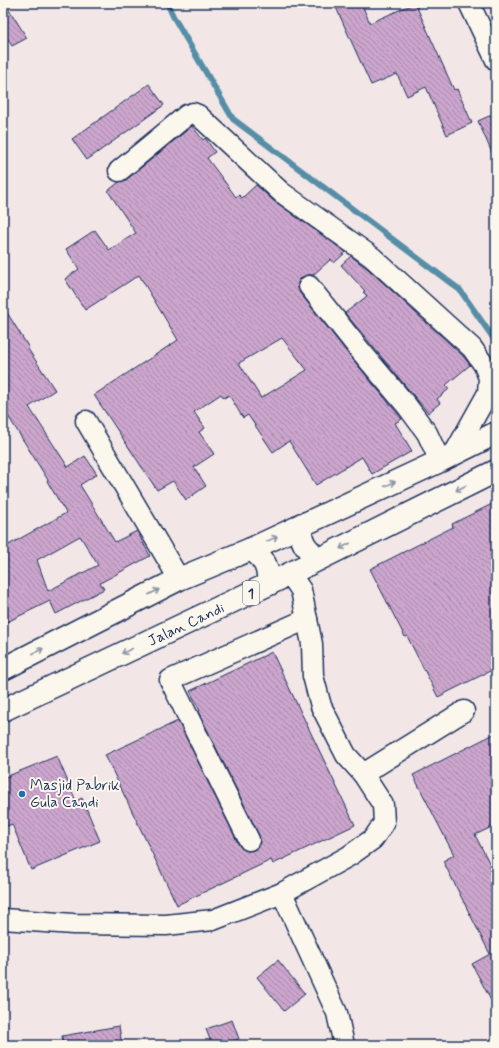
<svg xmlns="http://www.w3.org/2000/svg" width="499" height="1048" font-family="Mynerve,sans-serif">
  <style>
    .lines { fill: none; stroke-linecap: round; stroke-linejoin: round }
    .stream { stroke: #568ea7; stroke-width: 6 }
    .building { fill: url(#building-back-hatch); stroke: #1b2f5e; fill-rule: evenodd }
    .minor-casing { stroke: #1b2f5e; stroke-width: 23 }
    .highway-casing { stroke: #1b2f5e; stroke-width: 25 }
    .minor { stroke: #fbf7ec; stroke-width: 20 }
    .highway { stroke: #fbf7ec; stroke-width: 22 }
    .oneway { stroke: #8b93a5 }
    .poi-dot { fill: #1f6fb2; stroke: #fbf7ec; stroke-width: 1.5 }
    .labels { text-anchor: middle; stroke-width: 4; stroke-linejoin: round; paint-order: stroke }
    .shield { fill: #fbf7ec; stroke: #5e6b89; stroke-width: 1 }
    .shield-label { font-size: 14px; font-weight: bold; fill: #1b2f5e }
    .street-label { font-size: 15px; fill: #1b2f5e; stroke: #fbf7ec }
    .poi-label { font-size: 15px; fill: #1b2f5e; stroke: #fbf7ec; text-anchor: start }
  </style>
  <defs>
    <pattern id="building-back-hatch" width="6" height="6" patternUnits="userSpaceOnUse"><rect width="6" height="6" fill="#cca5cc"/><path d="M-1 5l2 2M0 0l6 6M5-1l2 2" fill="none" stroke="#a587a9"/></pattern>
  </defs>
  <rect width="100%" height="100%" fill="#f2e7e6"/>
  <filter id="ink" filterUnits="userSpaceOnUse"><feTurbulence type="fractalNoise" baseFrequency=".025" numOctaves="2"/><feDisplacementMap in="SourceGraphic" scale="8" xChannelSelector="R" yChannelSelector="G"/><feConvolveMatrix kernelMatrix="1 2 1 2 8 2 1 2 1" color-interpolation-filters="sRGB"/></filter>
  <g filter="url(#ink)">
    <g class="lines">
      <polyline class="stream" points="167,3 173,16 233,119 460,290 496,342"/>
    </g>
    <g class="building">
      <polygon points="3,3 5,3 27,38 12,46 3,32"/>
      <polygon points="334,3 361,3 370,23 415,3 454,90 457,89 472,123 447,135 426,87 407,96 397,74 371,85"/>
      <polygon points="149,84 164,105 87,160 72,139"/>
      <polygon points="496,113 496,162 478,121"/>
      <path d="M 192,126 L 203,140 L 205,138 L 215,152 L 207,158 L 236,197 L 239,195 L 242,198 L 256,185 L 274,201 L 346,252 L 334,263 L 331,259 L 313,275 L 308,275 L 302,277 L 298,282 L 298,288 L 300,293 L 350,356 L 402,419 L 395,423 L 412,451 L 372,474 L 362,457 L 316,485 L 289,441 L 273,452 L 248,415 L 243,418 L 229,395 L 224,398 L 221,394 L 194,412 L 205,428 L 199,432 L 214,454 L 194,467 L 206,486 L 186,500 L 173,481 L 157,490 L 94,395 L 178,340 L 139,275 L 85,310 L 65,279 L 79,269 L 66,249 L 95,230 L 109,250 L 136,233 L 108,191 L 119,182 L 126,180 ZM 282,338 L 307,370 L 261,398 L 239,363 Z"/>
      <polygon points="351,256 368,269 463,356 470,365 446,385 449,389 437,399 440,403 428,413 345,313 367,296 363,292 365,291 341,265"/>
      <path d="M 3,306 L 29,348 L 28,349 L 55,390 L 29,407 L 68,467 L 85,456 L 97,474 L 80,485 L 115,542 L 137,531 L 150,556 L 100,583 L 104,589 L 56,614 L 50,601 L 3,624 L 3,548 L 66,513 L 47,481 L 48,480 L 3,408 ZM 80,536 L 98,565 L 48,591 L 37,560 Z"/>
      <polygon points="496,502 496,668 438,697 407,636 405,637 370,569 453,527 452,524"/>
      <polygon points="272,652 355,825 273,864 271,860 177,905 105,755 178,721 239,845 242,849 248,851 254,850 258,847 260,841 259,835 198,711 200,711 190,691"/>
      <polygon points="496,733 496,825 475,835 496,876 496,1010 472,964 490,954 443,861 454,855 413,775"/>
      <polygon points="57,756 76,801 82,798 100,841 31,870 12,824 3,828 3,778"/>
      <polygon points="278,960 305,994 284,1011 257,977"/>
      <polygon points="232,1020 239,1039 220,1045 212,1045 206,1029"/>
      <polygon points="119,1026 122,1045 63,1045 62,1036"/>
    </g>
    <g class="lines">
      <defs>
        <g id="minor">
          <polyline points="469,3 496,60"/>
          <polyline points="119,171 187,115 193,113 198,115 281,192 372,257 472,348 484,365 489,378 488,393 454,454"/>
          <polyline points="309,286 359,349 407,406 427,433 440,461"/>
          <polyline points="86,421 179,579"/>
          <polyline points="290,574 301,590 312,644 313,676 321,706 346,755 363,774 464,711"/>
          <polyline points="249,840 170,680 307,619"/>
          <polyline points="3,919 73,924 166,925 213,920 282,893"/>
          <polyline points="344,1045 337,1013 282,893 349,856 373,839 384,823 383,805 363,774"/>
        </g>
        <g id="highway">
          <path d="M 302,524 C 298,541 307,549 318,559"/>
          <path d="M 251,549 C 265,559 268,567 269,584"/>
          <polyline points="3,669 179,579 251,549 440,461 496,433"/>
          <polyline points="3,710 269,584 496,471"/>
        </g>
      </defs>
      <use href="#minor" class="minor-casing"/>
      <use href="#highway" class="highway-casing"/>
      <use href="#minor" class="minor"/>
      <use href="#highway" class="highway"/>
    </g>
    <defs><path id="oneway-shaft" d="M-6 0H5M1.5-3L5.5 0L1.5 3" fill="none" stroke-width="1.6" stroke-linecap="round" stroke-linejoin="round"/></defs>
    <g class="oneway">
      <use href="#oneway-shaft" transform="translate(390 484) rotate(-25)"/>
      <use href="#oneway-shaft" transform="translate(461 488) rotate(153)"/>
      <use href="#oneway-shaft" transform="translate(272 539) rotate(-25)"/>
      <use href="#oneway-shaft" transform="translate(345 546) rotate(153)"/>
      <use href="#oneway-shaft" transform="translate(154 592) rotate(-27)"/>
      <use href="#oneway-shaft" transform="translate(38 651) rotate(-27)"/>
      <use href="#oneway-shaft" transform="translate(127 651) rotate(155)"/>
    </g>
  </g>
  <circle class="poi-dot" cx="22" cy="794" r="4"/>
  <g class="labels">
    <rect class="shield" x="243" y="581" width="16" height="24" rx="3"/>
    <g class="shield-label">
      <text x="251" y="598">1</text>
    </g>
    <g class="street-label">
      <text transform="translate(186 624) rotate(-25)" y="5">Jalan Candi</text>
    </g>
    <g class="poi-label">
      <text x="30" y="790">Masjid Pabrik<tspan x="30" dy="17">Gula Candi</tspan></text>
    </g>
  </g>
  <rect width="499" height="1048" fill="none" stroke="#fbf7ec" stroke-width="16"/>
  <rect x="8" y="8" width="483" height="1032" fill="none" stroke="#1b2f5e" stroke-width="1.5" filter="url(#ink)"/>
</svg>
